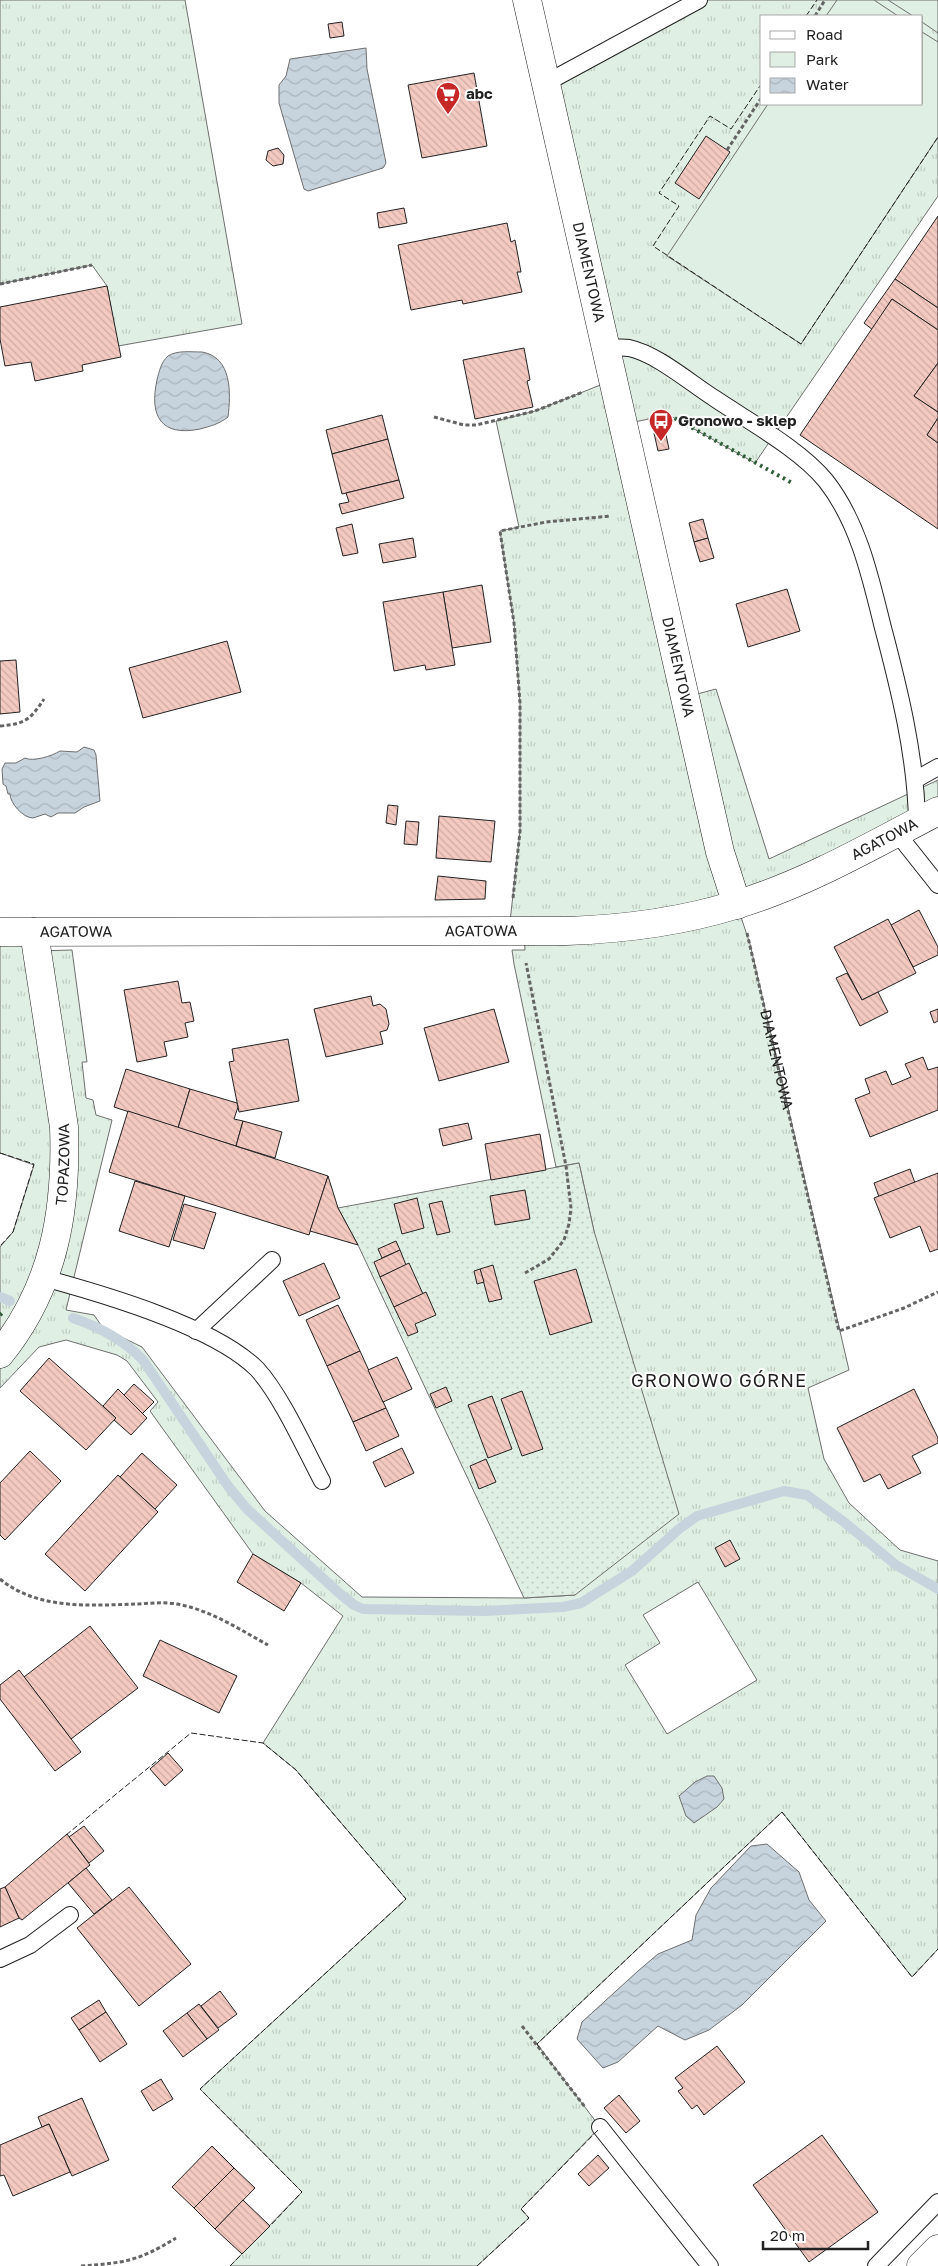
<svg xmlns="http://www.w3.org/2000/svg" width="938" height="2266" font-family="'Golos Text',sans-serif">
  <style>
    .grass { fill: url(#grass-tufts); stroke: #6f6f6f; fill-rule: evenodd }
    .park { fill: #e0efe3; stroke: #6f6f6f }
    .garden { fill: url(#garden-dots); stroke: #6f6f6f }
    .water { fill: url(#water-waves); stroke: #6f6f6f }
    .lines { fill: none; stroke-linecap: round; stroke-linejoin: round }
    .stream { stroke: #c7d3dd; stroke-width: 10 }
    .building { fill: url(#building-back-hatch); stroke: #222 }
    .lane-casing { stroke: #222; stroke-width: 18 }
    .street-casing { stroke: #222; stroke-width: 29 }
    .path { stroke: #646464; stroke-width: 3; stroke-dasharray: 4 2.5; stroke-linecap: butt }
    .lane { stroke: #fff; stroke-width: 16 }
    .street { stroke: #fff; stroke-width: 28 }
    .hedge { stroke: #2f5e38; stroke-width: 4; stroke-dasharray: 2.5 4; stroke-linecap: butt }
    .fence { stroke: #222; stroke-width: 1; stroke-dasharray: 6 2.5; stroke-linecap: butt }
    .labels { text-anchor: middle; stroke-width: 4; stroke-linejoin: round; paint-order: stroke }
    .poi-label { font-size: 15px; font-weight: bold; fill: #222; stroke: #fff; text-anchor: start }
    .street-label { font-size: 15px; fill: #222; stroke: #fff }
    .quarter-label { font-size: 18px; letter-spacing: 1px; fill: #222; stroke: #fff }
  </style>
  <defs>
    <pattern id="grass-tufts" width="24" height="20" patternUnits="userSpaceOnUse" patternTransform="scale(1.25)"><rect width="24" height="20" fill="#e0efe3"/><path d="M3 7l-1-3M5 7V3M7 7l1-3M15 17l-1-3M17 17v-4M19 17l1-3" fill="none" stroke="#c0cdc2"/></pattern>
    <pattern id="garden-dots" width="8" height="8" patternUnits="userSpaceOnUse" patternTransform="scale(1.25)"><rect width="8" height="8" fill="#e0efe3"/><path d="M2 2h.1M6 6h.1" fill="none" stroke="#c0cdc2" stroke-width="1.8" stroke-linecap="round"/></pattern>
    <pattern id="water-waves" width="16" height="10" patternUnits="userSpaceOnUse" patternTransform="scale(1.25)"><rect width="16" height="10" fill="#c7d3dd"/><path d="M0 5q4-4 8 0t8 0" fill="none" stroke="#abb5bd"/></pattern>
    <pattern id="building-back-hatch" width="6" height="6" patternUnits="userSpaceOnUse" patternTransform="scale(1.25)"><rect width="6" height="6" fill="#f3c9c0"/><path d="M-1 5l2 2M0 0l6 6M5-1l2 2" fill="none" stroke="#d0aca5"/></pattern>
  </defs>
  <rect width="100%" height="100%" fill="#fff"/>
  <g class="grass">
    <polygon points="0,0 185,0 242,324 118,346 107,286 92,265 0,284"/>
    <path d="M 699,0 L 938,0 L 938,196 L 755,463 L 669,415 L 624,424 L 686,697 L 716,689 L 769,859 L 938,780 L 938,811 L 737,905 L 750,944 L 849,1370 L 808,1388 L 824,1459 L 849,1503 L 900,1550 L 938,1561 L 938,1949 L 912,1977 L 782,1812 L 537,2044 L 600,2127 L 521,2209 L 529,2218 L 477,2266 L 230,2266 L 302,2192 L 200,2089 L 406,1899 L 296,1770 L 263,1743 L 343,1616 L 301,1583 L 253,1554 L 150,1411 L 158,1402 L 127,1361 L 117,1355 L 66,1340 L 39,1347 L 0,1388 L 0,1247 L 13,1232 L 34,1165 L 0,1153 L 0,922 L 37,951 L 72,950 L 87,1062 L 82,1062 L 86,1098 L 93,1100 L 96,1115 L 112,1120 L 66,1310 L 94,1315 L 103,1328 L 142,1347 L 265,1511 L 362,1597 L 524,1598 L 575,1595 L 594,1231 L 579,1163 L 556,1167 L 514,964 L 512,950 L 525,950 L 524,931 L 509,931 L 520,831 L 520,703 L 514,623 L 500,531 L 519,527 L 496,421 L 535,411 L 613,380 L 546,83 ZM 762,16 L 922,16 L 922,104 L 762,104 ZM 698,1582 L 757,1680 L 667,1734 L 625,1665 L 660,1643 L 643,1615 Z"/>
  </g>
  <g class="park">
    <polygon points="837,0 874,0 898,16 826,16"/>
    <polygon points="888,0 938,0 938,33 922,22 922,16 913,16"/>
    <polygon points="922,32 938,42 938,137 801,344 667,256 768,104 922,104"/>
  </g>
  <polygon class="garden" points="579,1163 594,1231 679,1514 575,1595 524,1598 358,1245 338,1208"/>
  <g class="water">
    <polygon points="366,48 367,69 386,163 383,168 308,191 304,189 279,103 279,85 286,76 290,59"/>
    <path d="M 202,352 C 232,357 231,393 228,417 C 219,424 211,426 200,429 C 161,437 149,416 157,380 C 159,372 161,362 168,356 C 177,350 191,352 202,352 Z"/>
    <path d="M 84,747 L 94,750 L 96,755 L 100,801 L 84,807 L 75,813 L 58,813 L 51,817 L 45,814 C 41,815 37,817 33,818 C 23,818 10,803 10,794 L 8,794 L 6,786 L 3,784 L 2,769 L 5,763 L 16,763 L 25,758 C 33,762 52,756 60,751 L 77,752 Z"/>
    <polygon points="707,1776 714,1776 722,1788 724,1799 717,1807 694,1823 686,1816 679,1796 695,1782"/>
    <polygon points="767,1844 799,1872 809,1900 826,1921 742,2005 709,2030 685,2040 658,2026 618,2062 603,2068 577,2039 582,2022 638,1971 658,1954 692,1940 696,1915 711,1888 751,1846"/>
  </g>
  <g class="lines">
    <g class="stream">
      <polyline points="0,1297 10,1301"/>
      <path d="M 73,1318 C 99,1327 124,1340 143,1360 L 228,1486 L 247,1509 L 339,1593 L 354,1605 L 363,1609 L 484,1611 L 563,1607 L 581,1603 L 632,1571 L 679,1529 L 697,1516 L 784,1491 L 807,1495 L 844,1522 L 896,1565 L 938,1589"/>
    </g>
  </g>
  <g class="building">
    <polygon points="342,22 344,36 330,38 328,24"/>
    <polygon points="474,73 487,146 422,158 408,85"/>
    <polygon points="706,136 730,152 699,199 675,183"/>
    <polygon points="278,148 284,155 283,164 273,166 266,160 268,151"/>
    <polygon points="404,208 407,223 379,228 377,213"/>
    <polygon points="938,216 938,308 895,279"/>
    <polygon points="507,223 511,242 515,240 521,272 517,272 522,292 463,304 462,300 411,310 398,245"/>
    <polygon points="895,279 938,308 938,330 892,299 873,330 864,323"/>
    <polygon points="107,286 121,357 82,365 83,371 35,381 31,362 5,366 0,339 0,307"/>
    <polygon points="892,299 938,330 938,363 914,396 938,412 938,418 927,435 938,443 938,529 800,435"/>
    <polygon points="524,348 530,380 527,381 533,407 475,419 463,360"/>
    <polygon points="938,363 938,412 914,396"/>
    <polygon points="382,415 388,439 332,454 326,430"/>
    <polygon points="938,418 938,443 927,435"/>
    <polygon points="665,430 669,449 658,451 654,433"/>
    <polygon points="388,439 399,480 342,494 332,454"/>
    <polygon points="399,480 404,498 342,514 339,504 349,502 346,493"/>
    <polygon points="703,519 708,538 694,542 689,523"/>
    <polygon points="352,524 358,553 343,556 336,528"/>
    <polygon points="413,538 416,557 383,563 379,544"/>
    <polygon points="708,538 714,558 700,562 694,542"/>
    <polygon points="482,585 491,642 452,648 443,592"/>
    <polygon points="787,589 800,631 748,647 736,604"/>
    <polygon points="443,592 455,665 426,670 425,665 394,671 383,602"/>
    <polygon points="227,641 241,692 143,718 129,668"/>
    <polygon points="16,660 20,712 0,714 0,661"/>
    <polygon points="388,805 398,806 396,825 386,823"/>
    <polygon points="439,816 495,821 491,862 436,858"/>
    <polygon points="406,821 419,822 417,845 404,844"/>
    <polygon points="438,876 486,881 485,899 435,900"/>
    <polygon points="919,910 938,947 938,955 913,967 891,925"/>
    <polygon points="888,919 916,973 862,1000 834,947"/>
    <polygon points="847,973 862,1000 878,992 888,1012 860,1026 836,978"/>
    <polygon points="178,981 182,1003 190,1002 194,1021 185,1023 188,1037 164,1042 167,1056 137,1062 124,990"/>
    <polygon points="371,996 373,1006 380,1004 386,1009 389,1024 387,1030 380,1032 383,1044 326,1057 314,1009"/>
    <polygon points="494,1009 509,1062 439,1081 424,1028"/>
    <polygon points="938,1009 938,1021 934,1023 930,1012"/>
    <polygon points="288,1039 299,1101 239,1112 229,1062 234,1061 232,1049"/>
    <polygon points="923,1057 928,1070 938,1067 938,1110 870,1137 855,1099 870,1093 865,1079 886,1071 892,1085 911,1077 905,1064"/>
    <polygon points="126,1069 190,1089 178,1128 114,1107"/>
    <polygon points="190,1089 237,1103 238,1107 234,1119 243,1121 236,1146 178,1128"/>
    <polygon points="128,1111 328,1176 309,1235 109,1172"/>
    <polygon points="243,1121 282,1132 275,1158 236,1146"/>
    <polygon points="468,1123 472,1139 443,1146 439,1129"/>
    <polygon points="540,1134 546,1170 491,1180 485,1144"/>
    <polygon points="910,1169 915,1183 879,1197 874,1183"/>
    <polygon points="938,1173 938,1249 930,1252 920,1226 890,1238 874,1198"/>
    <polygon points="328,1176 338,1208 358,1245 310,1231"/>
    <polygon points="135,1181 185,1196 169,1247 119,1231"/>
    <polygon points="525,1190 530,1219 495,1225 490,1196"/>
    <polygon points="417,1198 424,1228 402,1234 394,1204"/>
    <polygon points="442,1201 450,1232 437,1235 429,1204"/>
    <polygon points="184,1204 216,1213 204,1249 173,1240"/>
    <polygon points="396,1241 400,1250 382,1258 378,1249"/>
    <polygon points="400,1250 406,1265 380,1277 374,1262"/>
    <polygon points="324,1263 340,1298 299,1316 283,1281"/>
    <polygon points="409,1263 423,1294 394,1307 380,1277"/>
    <polygon points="493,1265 502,1299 489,1302 480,1269"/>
    <polygon points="480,1269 484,1282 477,1284 474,1271"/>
    <polygon points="576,1269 592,1322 550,1335 534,1281"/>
    <polygon points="426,1292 436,1315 415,1324 418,1332 408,1336 394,1307"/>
    <polygon points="338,1305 360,1351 327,1366 306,1320"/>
    <polygon points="360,1351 386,1408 353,1422 327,1366"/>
    <polygon points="397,1357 412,1389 383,1402 368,1370"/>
    <polygon points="49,1358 116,1418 86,1450 20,1391"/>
    <polygon points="134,1384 154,1402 142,1414 123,1396"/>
    <polygon points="446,1387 452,1401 436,1408 430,1394"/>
    <polygon points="118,1389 147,1418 131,1435 114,1420 116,1418 103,1406"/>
    <polygon points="914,1389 938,1438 938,1443 912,1456 921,1473 888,1489 880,1474 864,1482 837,1428"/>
    <polygon points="522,1391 543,1449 522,1456 501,1399"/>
    <polygon points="492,1396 512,1449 488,1458 468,1405"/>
    <polygon points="386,1408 399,1436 366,1451 353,1422"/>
    <polygon points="402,1448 414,1473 385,1487 373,1462"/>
    <polygon points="30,1451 61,1481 5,1540 0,1535 0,1483"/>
    <polygon points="142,1453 177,1485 155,1509 120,1477"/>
    <polygon points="486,1459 496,1482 479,1489 470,1466"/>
    <polygon points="118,1475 158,1512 85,1591 45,1554"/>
    <polygon points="730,1540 740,1559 725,1567 715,1548"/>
    <polygon points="253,1554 301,1583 284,1611 237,1582"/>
    <polygon points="90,1626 138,1688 71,1739 24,1677"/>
    <polygon points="160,1640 237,1676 219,1713 143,1676"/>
    <polygon points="19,1670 81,1752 55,1771 0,1699 0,1685"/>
    <polygon points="168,1753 183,1770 165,1786 150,1769"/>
    <polygon points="84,1826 104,1851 89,1863 69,1837"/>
    <polygon points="67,1834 90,1865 22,1920 19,1918 5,1887"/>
    <polygon points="86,1868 112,1900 94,1914 68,1883"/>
    <polygon points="5,1887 19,1918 0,1927 0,1889"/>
    <polygon points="129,1887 191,1964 139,2006 77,1928"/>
    <polygon points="220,1991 237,2014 218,2028 201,2006"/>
    <polygon points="99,2000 106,2012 79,2030 71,2018"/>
    <polygon points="199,2004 219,2030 207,2039 187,2013"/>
    <polygon points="106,2012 127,2044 100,2062 79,2030"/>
    <polygon points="187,2013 207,2039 183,2057 163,2031"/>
    <polygon points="717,2046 745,2082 704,2115 697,2105 692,2109 678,2091 683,2088 675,2078"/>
    <polygon points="161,2079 173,2099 153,2111 141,2091"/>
    <polygon points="619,2095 640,2121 626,2133 604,2108"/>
    <polygon points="82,2098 109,2160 72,2176 49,2124 42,2127 38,2117"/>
    <polygon points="49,2124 70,2172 13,2196 4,2175 0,2176 0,2145"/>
    <polygon points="822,2135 878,2212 809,2262 753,2185"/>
    <polygon points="212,2146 234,2168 194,2208 172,2187"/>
    <polygon points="598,2155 609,2168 589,2186 578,2174"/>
    <polygon points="234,2168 255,2188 215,2229 194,2208"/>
    <polygon points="243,2200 270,2226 242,2254 215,2229"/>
  </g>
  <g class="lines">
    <defs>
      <g id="lane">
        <polyline points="546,83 699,0"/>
        <path d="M 606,348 C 614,348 622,347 629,348 C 657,354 689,382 714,398 C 748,421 800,449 826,481 C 858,522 870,575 882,624 C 899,688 916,756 917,822"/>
        <polyline points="915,780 938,767"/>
        <polyline points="896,832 938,885"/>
        <path d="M 44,1278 C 103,1294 214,1326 257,1369 C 281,1395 305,1449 322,1481"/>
        <polyline points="196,1331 272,1260"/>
        <polyline points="0,1959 30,1945 70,1915"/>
        <polyline points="600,2127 710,2266"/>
        <polyline points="876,2266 938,2202"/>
      </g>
      <g id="street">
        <path id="s2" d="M 527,0 L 720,852 L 737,905"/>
        <path id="s3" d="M 0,932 L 567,931 C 624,929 680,922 735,905 C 806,884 873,845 938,811"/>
        <path id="s4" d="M 0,1354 C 54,1287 67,1211 64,1127 L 34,932"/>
        <polyline points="921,2266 938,2249"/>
      </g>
    </defs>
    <use href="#lane" class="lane-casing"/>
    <use href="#street" class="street-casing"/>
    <g class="path">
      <polyline points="815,16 825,0"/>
      <polyline points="727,150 762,97"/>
      <polyline points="0,284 92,265"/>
      <polyline points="434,417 464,425 476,425 535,411 583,392"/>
      <path d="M 0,726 C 25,724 30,720 44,699"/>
      <polyline points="513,898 520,831 520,703 514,623 500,531 546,522 611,516"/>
      <path id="s1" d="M 747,933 L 839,1331 L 904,1308 L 938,1292"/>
      <polyline points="525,1273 549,1259 564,1240 569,1224 571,1208 566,1166 526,963"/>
      <path d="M 0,1579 C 39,1611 92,1605 139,1604 C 152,1603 165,1602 177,1604 C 210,1610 239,1629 268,1645"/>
      <polyline points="522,2026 585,2107"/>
      <path d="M 81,2266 C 124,2263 139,2261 176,2238"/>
    </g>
    <use href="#lane" class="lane"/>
    <use href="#street" class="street"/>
    <g class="hedge">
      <polyline points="669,415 794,484"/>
      <polyline points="0,1315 2,1313"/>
    </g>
    <g class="fence">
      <polyline points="806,16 817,0"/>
      <polyline points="762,83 731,129 710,116 659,193 679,206 653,246 801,344 938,137"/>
      <polyline points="0,1153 34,1164 13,1232 0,1246"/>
      <polyline points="66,1835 191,1733 263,1743 296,1770 406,1899 200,2089 302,2192 269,2227"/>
      <polyline points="539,2047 537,2044 782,1812 912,1977 938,1949"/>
      <polyline points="230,2266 244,2252"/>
      <polyline points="477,2266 529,2218 521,2209 598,2130"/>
    </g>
  </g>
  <defs>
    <symbol id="supermarket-pin" viewBox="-11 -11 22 30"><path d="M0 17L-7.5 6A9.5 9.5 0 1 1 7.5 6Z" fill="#c62828" stroke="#fff"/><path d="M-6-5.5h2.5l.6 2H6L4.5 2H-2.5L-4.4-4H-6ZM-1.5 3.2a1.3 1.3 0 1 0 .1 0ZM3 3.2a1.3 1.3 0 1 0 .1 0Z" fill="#fff"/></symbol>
    <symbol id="bus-pin" viewBox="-11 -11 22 30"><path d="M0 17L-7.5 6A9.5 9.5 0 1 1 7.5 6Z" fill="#c62828" stroke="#fff"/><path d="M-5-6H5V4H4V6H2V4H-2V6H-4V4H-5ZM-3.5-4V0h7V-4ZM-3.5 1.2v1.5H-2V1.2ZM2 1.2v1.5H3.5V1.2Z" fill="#fff"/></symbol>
  </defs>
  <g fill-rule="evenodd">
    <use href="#supermarket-pin" x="434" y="80" width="28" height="38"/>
    <use href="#bus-pin" x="647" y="407" width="28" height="38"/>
  </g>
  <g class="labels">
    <g class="poi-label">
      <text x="466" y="99">abc</text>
      <text x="678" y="426">Gronowo - sklep</text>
    </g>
    <g class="street-label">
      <text dy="5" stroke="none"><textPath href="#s2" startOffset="279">DIAMENTOWA</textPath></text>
      <text dy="5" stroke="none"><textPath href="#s2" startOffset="684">DIAMENTOWA</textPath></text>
      <text dy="5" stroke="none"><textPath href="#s3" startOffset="901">AGATOWA</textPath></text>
      <text dy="5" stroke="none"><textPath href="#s3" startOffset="481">AGATOWA</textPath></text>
      <text dy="5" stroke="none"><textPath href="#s3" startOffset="76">AGATOWA</textPath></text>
      <text dy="5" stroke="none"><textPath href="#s1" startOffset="130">DIAMENTOWA</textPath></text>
      <text dy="5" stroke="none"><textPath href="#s4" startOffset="204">TOPAZOWA</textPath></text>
    </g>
    <g class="quarter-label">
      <text x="719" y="1387">GRONOWO GÓRNE</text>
    </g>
  </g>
  <rect x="760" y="15" width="162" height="90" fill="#ffffff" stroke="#a7a7a7"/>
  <rect x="770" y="31" width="25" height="8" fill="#ffffff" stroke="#a7a7a7"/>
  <text x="806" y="40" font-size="15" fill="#222222">Road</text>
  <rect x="770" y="52" width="25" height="15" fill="#e0efe3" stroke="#a7a7a7"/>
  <text x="806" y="65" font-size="15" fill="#222222">Park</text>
  <rect x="770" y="78" width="25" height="15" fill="url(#water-waves)" stroke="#a7a7a7"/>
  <text x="806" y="90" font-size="15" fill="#222222">Water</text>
  <path d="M763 2241v8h105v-8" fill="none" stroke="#222222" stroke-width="2.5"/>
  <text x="770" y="2241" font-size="15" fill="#222222" stroke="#ffffff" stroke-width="4" paint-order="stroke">20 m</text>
</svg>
